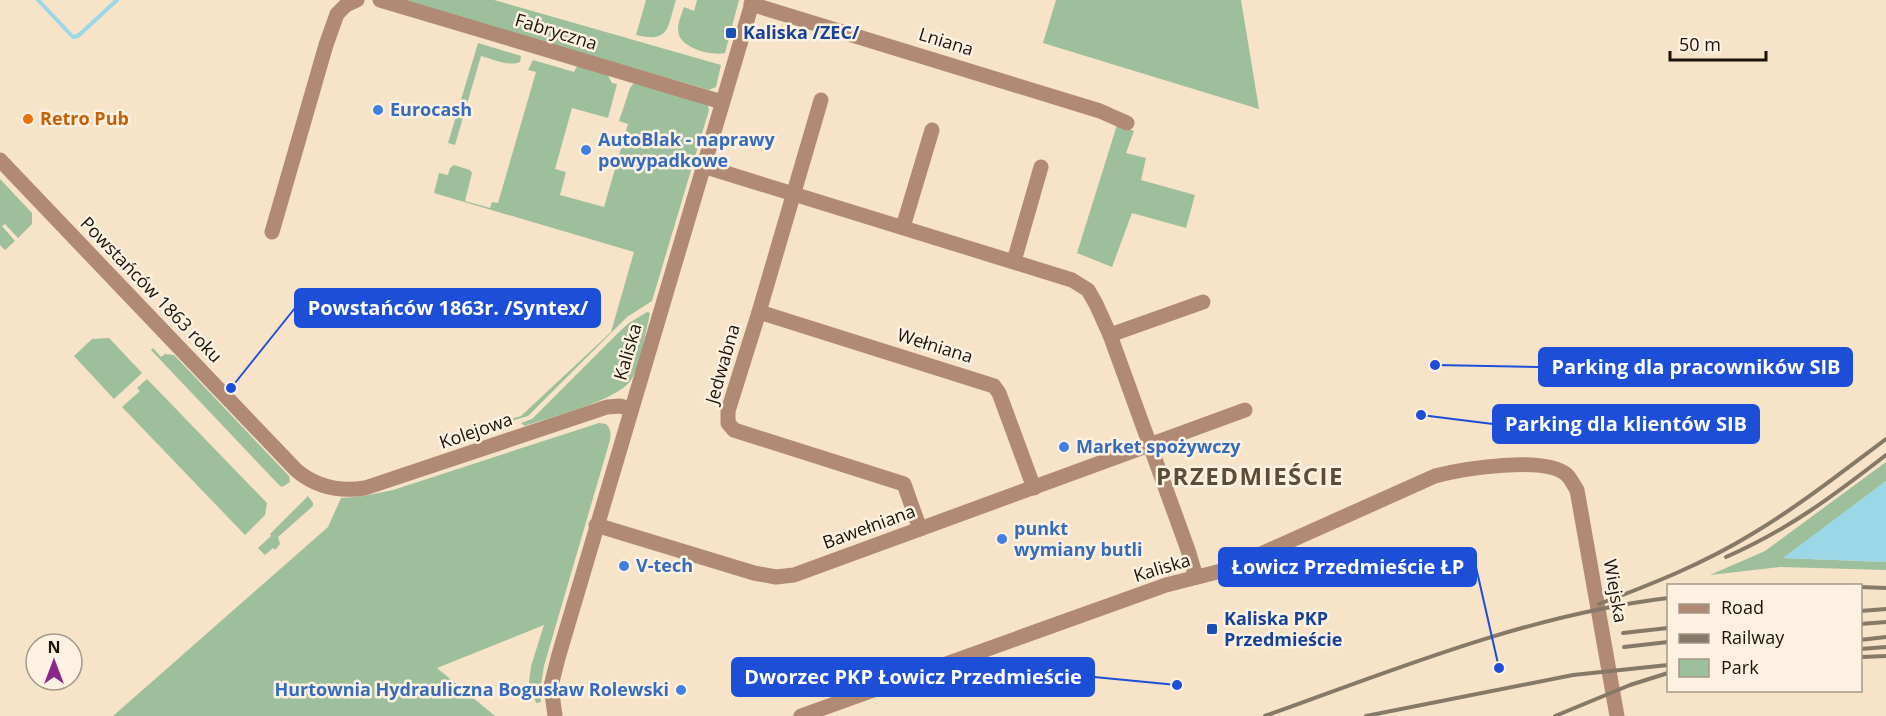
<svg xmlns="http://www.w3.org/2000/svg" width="1886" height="716" font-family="'Open Sans',sans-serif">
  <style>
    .green { fill: #9ebf9b }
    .water { fill: #9bd7e6 }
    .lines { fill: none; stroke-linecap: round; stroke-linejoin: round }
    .stream { stroke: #9bd7e6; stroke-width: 4 }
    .minor { stroke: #b18a76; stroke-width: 15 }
    .rail { stroke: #867967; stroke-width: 4 }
    .transit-dot { fill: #1a4fb4; stroke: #fdf1e1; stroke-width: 2 }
    .shop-dot { fill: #3f7fe0; stroke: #fdf1e1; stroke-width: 2 }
    .food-dot { fill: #e8710a; stroke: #fdf1e1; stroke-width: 2 }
    .labels { text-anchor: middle; stroke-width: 5; stroke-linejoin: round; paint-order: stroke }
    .street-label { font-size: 18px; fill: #1b140b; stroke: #fdf1e1 }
    .transit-label { font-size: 18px; font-weight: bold; fill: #164399; stroke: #fdf1e1; text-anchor: start }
    .shop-label { font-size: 18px; font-weight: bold; fill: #366cbe; stroke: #fdf1e1; text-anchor: start }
    .food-label { font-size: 18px; font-weight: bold; fill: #c56008; stroke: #fdf1e1; text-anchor: start }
    .district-label { font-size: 24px; font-weight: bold; letter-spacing: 1.5px; fill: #5d4d37; stroke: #fdf1e1 }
    .leader { fill: none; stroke: #1d4ed8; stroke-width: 2 }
    .callout-dot { fill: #1d4ed8; stroke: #fdf1e1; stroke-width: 2 }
    .callout { fill: #1d4ed8; stroke: #1d4ed8; stroke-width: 2 }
    .callout-label { font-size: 20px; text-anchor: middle; font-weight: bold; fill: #fff }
  </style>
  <rect width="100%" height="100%" fill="#f6e3c8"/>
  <g class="green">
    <polygon points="400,0 494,0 721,65 716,87 709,90"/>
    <path d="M 646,0 L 676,0 C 667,28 670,43 636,35 Z"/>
    <path d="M 697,0 L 739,0 L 725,53 C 712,56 684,49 679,35 C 676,26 681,16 684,7 L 694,11 Z"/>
    <polygon points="1056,0 1241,0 1259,109 1043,43"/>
    <path d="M 478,43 L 521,56 L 520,62 C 508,67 493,59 481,56 L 455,145 L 448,143 Z"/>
    <polygon points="533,60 574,72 578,64 607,74 612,83 617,84 608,118 572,108 555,169 566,172 560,195 604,207 628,124 619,121 630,88 633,84 638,83 707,103 709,110 652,301 627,317 528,416 511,421 511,419 521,416 611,332 634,252 434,193 439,173 448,175 450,168 454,165 470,170 472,173 465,201 490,208 492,202 498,203 536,72 528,70"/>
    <polygon points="1117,125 1134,131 1126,153 1146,158 1141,180 1195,195 1186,228 1132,213 1112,267 1077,253"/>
    <polygon points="0,179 32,213 32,224 18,238 5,224 2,226 15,241 5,250 0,245"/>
    <path d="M 647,312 L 650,313 C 646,331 640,366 631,380 C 617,401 550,417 525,426 L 521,423 L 532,419 L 619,332 L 629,323 Z"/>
    <polygon points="109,338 142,373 114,399 74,356 92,339"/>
    <polygon points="153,348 161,357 165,354 174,355 289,476 290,482 282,487 279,485 151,350"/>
    <polygon points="147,379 267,503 265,515 245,535 122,407 140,391 137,388"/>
    <path d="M 599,423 L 606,424 C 611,429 611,433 610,440 L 544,666 L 540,691 L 541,702 L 536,703 L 529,682 L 531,666 L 544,625 L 437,668 L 495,716 L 113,716 L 328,527 L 341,498 L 364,496 L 393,490 Z"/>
    <polygon points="1886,462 1886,481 1784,558 1886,562 1886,570 1780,567 1710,575 1765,551"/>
    <polygon points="308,496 313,503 313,506 278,537 280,544 275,550 273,548 265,555 258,548 271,536 270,534"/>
  </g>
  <polygon class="water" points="1886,481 1886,562 1783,558"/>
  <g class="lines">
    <polyline class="stream" points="38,0 73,37 78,36 117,0"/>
    <g class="minor">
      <polyline points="380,0 722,102"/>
      <polyline points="751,4 1100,111 1127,123"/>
      <polyline points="821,100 759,312 728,411 728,423 734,430 904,484 920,529"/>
      <path d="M 0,160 L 296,470 C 316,487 339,492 365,488 L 607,407 L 620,406 L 631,409"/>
      <polyline points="703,166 1072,280 1088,290 1096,304 1110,335 1188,550 1196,577"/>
      <polyline points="903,227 932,130"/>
      <polyline points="272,232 326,45 337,14 346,5 357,0"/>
      <polyline points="1014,261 1041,167"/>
      <polyline points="759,312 994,386 999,393 1034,488"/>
      <polyline points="1110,335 1203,302"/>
      <polyline points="596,525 754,573 776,577 794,575 1245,410"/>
      <polyline points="555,716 551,686 558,658 753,0"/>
      <path d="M 801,716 L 1166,585 L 1225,570 L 1435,476 C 1462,469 1545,455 1567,475 C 1571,479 1574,486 1577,490 L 1617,716"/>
    </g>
    <g class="rail">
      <path d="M 1726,557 C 1788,530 1833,496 1886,455"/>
      <polyline points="1860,587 1886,588"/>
      <path d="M 1599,604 C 1652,584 1703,564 1752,534 C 1799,506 1842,472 1886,439"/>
      <polyline points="1860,611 1886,609"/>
      <polyline points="1860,624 1886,622"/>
      <polyline points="1623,633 1668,628"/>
      <polyline points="1860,640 1886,637"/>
      <polyline points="1624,647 1668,642"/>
      <polyline points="1860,649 1886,647"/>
      <polyline points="1862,657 1886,656"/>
      <path d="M 1265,716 C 1396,669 1528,615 1668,598"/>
      <polyline points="1366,716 1573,675 1668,665"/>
      <polyline points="1555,716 1630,685 1668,673"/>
    </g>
  </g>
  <g class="transit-dot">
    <rect x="725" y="27" width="12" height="12" rx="3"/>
    <rect x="1206" y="623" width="12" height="12" rx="3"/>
  </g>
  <g class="shop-dot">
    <circle cx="378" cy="110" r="6"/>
    <circle cx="586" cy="150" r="6"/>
    <circle cx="1064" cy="447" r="6"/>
    <circle cx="1002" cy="539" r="6"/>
    <circle cx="624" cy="566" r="6"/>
    <circle cx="681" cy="690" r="6"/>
  </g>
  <circle class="food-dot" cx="28" cy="119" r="6"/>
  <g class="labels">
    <g class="street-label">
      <text transform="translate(556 32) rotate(17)" y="6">Fabryczna</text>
      <text transform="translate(946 42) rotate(17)" y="6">Lniana</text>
      <text transform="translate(151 290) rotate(46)" y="6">Powstańców 1863 roku</text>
      <text transform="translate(935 346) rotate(17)" y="6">Wełniana</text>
      <text transform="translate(628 352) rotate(-74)" y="6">Kaliska</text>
      <text transform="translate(723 364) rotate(-74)" y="6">Jedwabna</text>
      <text transform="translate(476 431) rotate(-19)" y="6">Kolejowa</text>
      <text transform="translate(869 527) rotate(-20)" y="6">Bawełniana</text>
      <text transform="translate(1162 568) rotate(-17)" y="6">Kaliska</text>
      <text transform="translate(1615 591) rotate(80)" y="6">Wiejska</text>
    </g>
    <g class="transit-label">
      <text x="743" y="39">Kaliska /ZEC/</text>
      <text x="1224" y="625">Kaliska PKP<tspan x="1224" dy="21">Przedmieście</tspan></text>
    </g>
    <g class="shop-label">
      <text x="390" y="116">Eurocash</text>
      <text x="598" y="146">AutoBlak - naprawy<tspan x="598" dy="21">powypadkowe</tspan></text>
      <text x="1076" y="453">Market spożywczy</text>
      <text x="1014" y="535">punkt<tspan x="1014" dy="21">wymiany butli</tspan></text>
      <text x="636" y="572">V-tech</text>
      <text x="669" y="696" text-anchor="end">Hurtownia Hydrauliczna Bogusław Rolewski</text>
    </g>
    <g class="food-label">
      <text x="40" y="125">Retro Pub</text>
    </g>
    <g class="district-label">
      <text x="1250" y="485">PRZEDMIEŚCIE</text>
    </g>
  </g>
  <path class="leader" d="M231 388L295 308M1435 365L1539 367M1421 415L1493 424M1499 668L1476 567M1177 685L1094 677"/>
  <g class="callout-dot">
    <circle cx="231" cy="388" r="6"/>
    <circle cx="1435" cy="365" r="6"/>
    <circle cx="1421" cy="415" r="6"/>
    <circle cx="1499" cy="668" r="6"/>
    <circle cx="1177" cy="685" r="6"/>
  </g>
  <g class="callout">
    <rect x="295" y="289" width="305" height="38" rx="6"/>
    <rect x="1539" y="348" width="313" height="38" rx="6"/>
    <rect x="1493" y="405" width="266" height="38" rx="6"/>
    <rect x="1219" y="548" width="257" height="38" rx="6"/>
    <rect x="732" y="658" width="362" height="38" rx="6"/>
  </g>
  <g class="callout-label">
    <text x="448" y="315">Powstańców 1863r. /Syntex/</text>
    <text x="1696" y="374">Parking dla pracowników SIB</text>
    <text x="1626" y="431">Parking dla klientów SIB</text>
    <text x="1348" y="574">Łowicz Przedmieście ŁP</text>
    <text x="913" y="684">Dworzec PKP Łowicz Przedmieście</text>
  </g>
  <rect x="1667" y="584" width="195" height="108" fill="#fdf1e1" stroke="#a3998b" stroke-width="1.5"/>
  <rect x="1679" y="604" width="30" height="9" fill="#b18a76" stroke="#a3998b" stroke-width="1.5"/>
  <text x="1721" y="614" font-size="18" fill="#1b140b">Road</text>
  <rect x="1679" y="634" width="30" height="9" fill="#867967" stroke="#a3998b" stroke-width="1.5"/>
  <text x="1721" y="644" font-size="18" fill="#1b140b">Railway</text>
  <rect x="1679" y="659" width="30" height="18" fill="#9ebf9b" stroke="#a3998b" stroke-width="1.5"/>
  <text x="1721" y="674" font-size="18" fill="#1b140b">Park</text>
  <g transform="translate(54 662)"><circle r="28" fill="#fdf1e1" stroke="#a3998b" stroke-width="1.5"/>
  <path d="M0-4.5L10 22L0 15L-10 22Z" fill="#8c258a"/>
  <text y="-9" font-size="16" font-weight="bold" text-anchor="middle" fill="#1b140b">N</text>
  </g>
  <path d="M1670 51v9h96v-9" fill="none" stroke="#1b140b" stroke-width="3"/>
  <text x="1679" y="51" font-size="18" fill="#1b140b" stroke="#fdf1e1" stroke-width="4.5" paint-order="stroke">50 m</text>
</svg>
